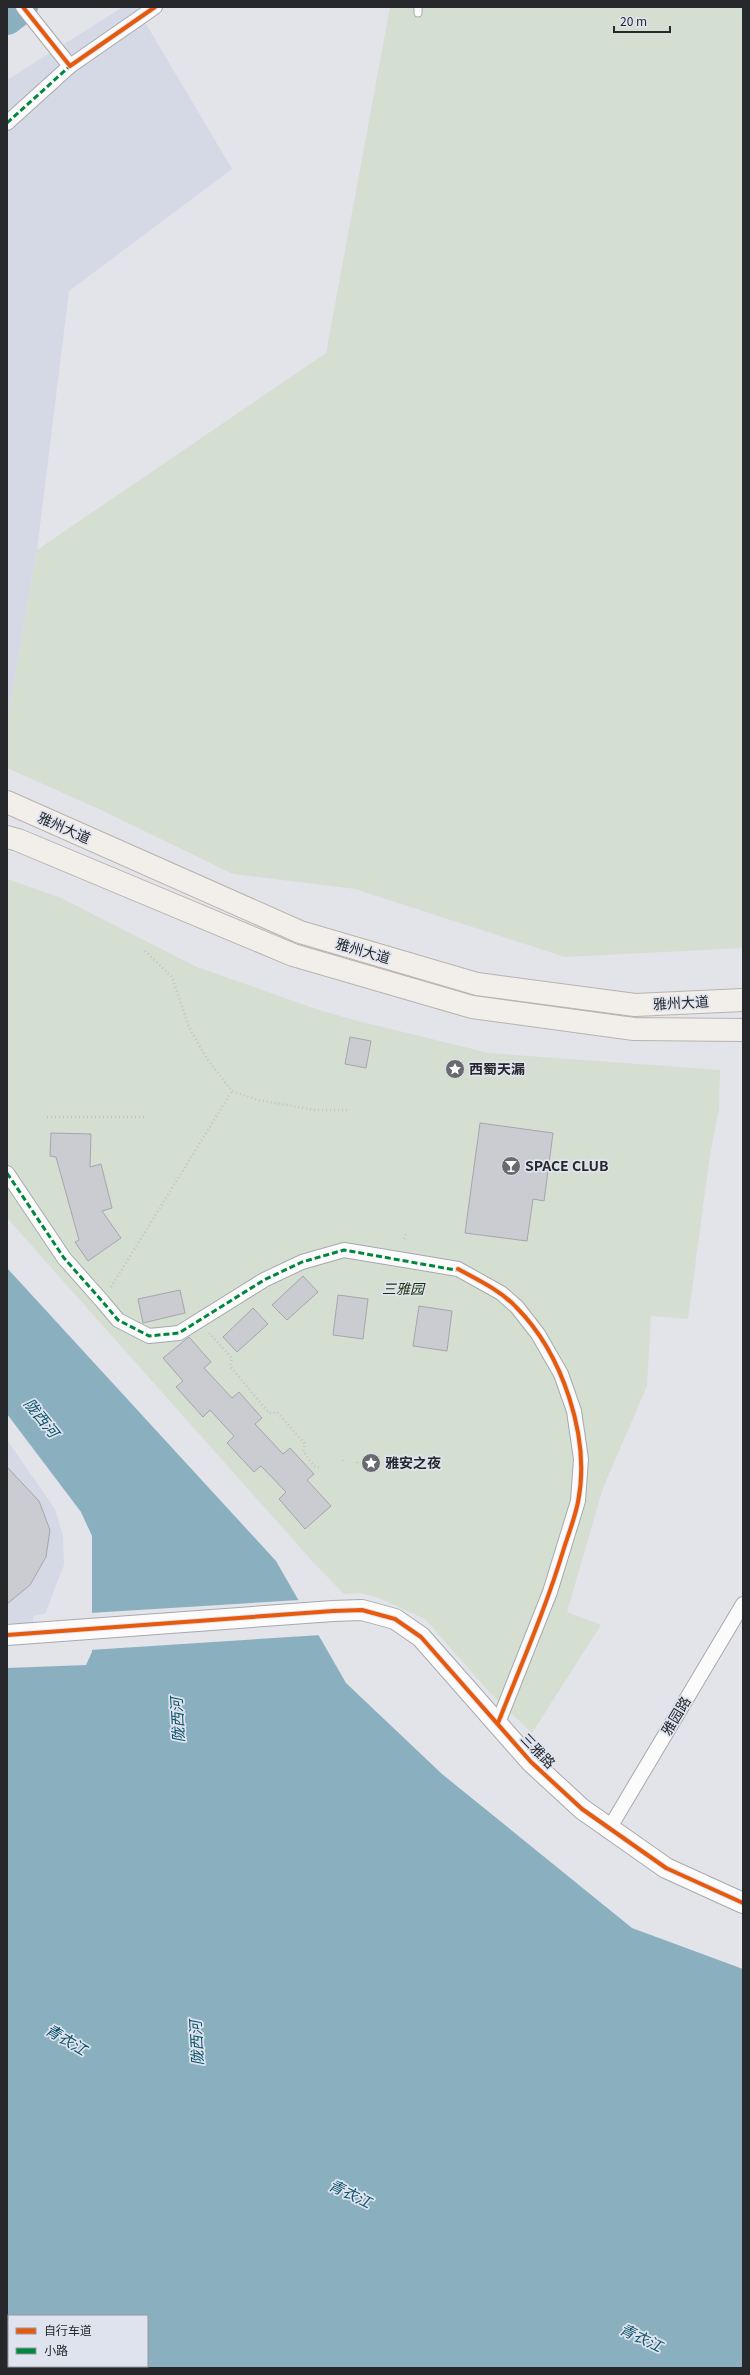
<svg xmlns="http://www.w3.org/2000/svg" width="750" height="2375" font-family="Georgia,'Noto Sans SC',serif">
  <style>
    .built { fill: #d4d9e5 }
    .green { fill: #d4dfd2 }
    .water { fill: #8ab0c0 }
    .pier { fill: #e2e4ea }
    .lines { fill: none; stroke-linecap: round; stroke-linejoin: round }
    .river { stroke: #8ab0c0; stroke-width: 34 }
    .building { fill: #caccd1; stroke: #a5a6ab }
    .lane-casing { stroke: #a7a9ad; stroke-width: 9 }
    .street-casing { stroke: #a7a9ad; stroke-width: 16 }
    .secondary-casing { stroke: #a7a9ad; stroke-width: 22 }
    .primary-casing { stroke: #b9b3ae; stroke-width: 24 }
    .path { stroke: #c3c4c5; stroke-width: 2.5; stroke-dasharray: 1 3; stroke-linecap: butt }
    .lane { stroke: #fbfbfc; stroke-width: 7 }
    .street { stroke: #fbfbfc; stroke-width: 14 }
    .secondary { stroke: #fbfbfc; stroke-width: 20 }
    .primary { stroke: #f2eeea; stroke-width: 22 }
    .quiet { stroke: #00873e; stroke-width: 3; stroke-dasharray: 6 3; stroke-linecap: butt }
    .cycleway-casing { stroke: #dee3ee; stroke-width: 6 }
    .cycleway { stroke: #e8590c; stroke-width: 4 }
    .labels { text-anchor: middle; stroke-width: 3.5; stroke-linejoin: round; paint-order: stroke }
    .street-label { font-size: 14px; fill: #26282c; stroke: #dee3ee }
    .poi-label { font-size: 14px; font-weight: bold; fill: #26282c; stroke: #dee3ee; text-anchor: start }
    .park-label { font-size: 14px; font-style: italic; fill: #193307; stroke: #dee3ee }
    .water-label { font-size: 15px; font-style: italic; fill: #0d556c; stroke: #dee3ee }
  </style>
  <rect width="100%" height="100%" fill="#e2e4ea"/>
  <g class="built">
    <polygon points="123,7 136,7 232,169 69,291 37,550 7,722 7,80"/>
    <polygon points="7,1440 55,1509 63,1536 64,1565 45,1614 33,1616 33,1623 7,1624"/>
  </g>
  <g class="green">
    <polygon points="390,7 743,7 743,948 565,957 355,889 233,874 103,811 7,768 7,722 37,550 326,353"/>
    <polygon points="7,879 59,897 197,967 316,1009 354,1020 489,1053 720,1070 719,1109 710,1155 688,1319 651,1316 647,1386 603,1488 567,1612 601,1625 532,1733 491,1694 425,1619 379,1598 360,1593 344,1594 313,1562 7,1218"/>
    <polygon points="7,2335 9,2336 9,2366 60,2366 63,2368 7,2368"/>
  </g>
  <polygon class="water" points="7,1268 276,1561 346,1683 442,1774 632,1928 743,1969 743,2368 63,2368 60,2366 147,2366 147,2316 9,2316 9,2334 7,2332 7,1668 86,1665 92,1652 92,1536 81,1512 7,1414"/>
  <polygon class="pier" points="300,1600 321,1635 90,1650 90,1613"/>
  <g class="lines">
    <polyline class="river" points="7,18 21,7"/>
  </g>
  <g class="building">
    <polygon points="350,1037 371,1041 366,1068 345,1064"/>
    <polygon points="480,1123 553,1133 544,1201 533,1199 527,1241 465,1233"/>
    <polygon points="51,1133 91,1134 90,1167 101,1164 112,1208 102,1211 121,1238 88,1261 75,1242 79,1240 56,1157 50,1156"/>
    <polygon points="303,1276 318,1292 287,1320 272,1305"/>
    <polygon points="180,1290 185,1313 143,1323 138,1299"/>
    <polygon points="338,1295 368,1299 363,1339 333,1335"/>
    <polygon points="419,1306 452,1311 447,1351 413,1346"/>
    <polygon points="253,1308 268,1324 237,1352 223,1337"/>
    <polygon points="189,1337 211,1362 204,1368 232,1398 239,1392 262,1418 255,1424 283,1454 290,1448 314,1474 307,1480 331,1506 305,1529 279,1499 286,1492 261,1466 254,1472 227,1443 234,1436 210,1410 203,1417 176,1387 183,1381 163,1358"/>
    <polygon points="7,1467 39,1501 50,1530 46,1557 30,1585 7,1604"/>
  </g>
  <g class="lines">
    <defs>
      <polyline id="lane" points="418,7 418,13"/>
      <g id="street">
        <polyline points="23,7 70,66"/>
        <polyline points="7,123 70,66 155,7"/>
        <polyline points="7,1173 64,1258 102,1301 118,1320 149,1336 179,1333 264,1280 302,1262 344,1250 458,1269 501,1293 517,1307 538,1334 561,1374 574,1411 581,1459 578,1501 550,1592 498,1723"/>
        <polyline points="609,1829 743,1604"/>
      </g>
      <polyline id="secondary" points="7,1635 333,1611 362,1610 395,1619 421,1637 531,1762 582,1809 666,1868 743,1903"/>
      <g id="primary">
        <polyline points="7,802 300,932 477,984 635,1005 743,1000"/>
        <polyline points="7,837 18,840 293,955 472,1007 634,1029 743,1030"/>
      </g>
    </defs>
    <use href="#lane" class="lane-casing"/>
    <use href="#street" class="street-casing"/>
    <use href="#secondary" class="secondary-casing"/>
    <use href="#primary" class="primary-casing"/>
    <g class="path">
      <polyline points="145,951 172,977 189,1027 207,1059 232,1091 258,1100 315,1110 349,1110"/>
      <polyline points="47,1117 146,1117"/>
      <polyline points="404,1239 406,1231"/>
      <polyline points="111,1287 232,1091"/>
      <polyline points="209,1333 232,1358 230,1366 269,1413 277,1412 305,1444 303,1451 314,1466 320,1468"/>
      <polyline points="343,1461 344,1458"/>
      <polyline points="357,1463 357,1460"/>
      <polyline points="396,1468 397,1465"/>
    </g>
    <use href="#lane" class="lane"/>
    <use href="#street" class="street"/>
    <use href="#secondary" class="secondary"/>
    <use href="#primary" class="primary"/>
    <g class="quiet">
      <polyline points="7,123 70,66"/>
      <polyline points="7,1173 64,1258 102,1301 118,1320 149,1336 179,1333 264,1280 302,1262 344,1250 461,1271"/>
    </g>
    <defs>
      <g id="cycleway">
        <polyline points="23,7 70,66 155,7"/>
        <path d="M 458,1269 C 478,1280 500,1290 516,1307 C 562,1353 591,1437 578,1502 C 575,1517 569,1533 564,1548 C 546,1608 521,1665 498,1723"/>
        <polyline points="7,1635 333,1611 362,1610 395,1619 421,1637 531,1762 582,1809 666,1868 743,1903"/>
      </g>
    </defs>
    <use href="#cycleway" class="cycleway-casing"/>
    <use href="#cycleway" class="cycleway"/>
  </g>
  <defs>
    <symbol id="sight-disc" viewBox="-11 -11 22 22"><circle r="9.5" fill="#686a6e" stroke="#dee3ee"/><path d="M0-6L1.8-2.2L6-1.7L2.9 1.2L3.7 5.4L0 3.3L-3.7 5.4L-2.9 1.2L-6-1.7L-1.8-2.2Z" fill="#fff"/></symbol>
    <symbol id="bar-disc" viewBox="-11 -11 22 22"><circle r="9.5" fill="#686a6e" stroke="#dee3ee"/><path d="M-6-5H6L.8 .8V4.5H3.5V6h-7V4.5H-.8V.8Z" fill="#fff"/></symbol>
  </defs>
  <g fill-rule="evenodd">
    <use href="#sight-disc" x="444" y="1058" width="22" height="22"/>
    <use href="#bar-disc" x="500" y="1155" width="22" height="22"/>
    <use href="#sight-disc" x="360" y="1452" width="22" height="22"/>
  </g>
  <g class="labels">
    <g class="street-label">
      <text transform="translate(64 828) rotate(24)" y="5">雅州大道</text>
      <text transform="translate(363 951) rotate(16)" y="5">雅州大道</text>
      <text transform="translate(681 1003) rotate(-3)" y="5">雅州大道</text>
      <text transform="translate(676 1716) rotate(-59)" y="5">雅园路</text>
      <text transform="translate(538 1751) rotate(46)" y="5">三雅路</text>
    </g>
    <g class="poi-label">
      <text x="469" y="1074">西蜀天漏</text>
      <text x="525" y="1171">SPACE CLUB</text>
      <text x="385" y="1468">雅安之夜</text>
    </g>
    <g class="park-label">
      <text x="403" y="1294">三雅园</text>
    </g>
    <g class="water-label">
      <text transform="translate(41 1418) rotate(51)" y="5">陇西河</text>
      <text transform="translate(178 1720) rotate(-93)" y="5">陇西河</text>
      <text transform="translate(66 2040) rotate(31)" y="5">青衣江</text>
      <text transform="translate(197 2043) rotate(-93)" y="5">陇西河</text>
      <text transform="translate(350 2194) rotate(26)" y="5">青衣江</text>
      <text transform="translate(641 2338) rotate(26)" y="5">青衣江</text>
    </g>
  </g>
  <rect width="750" height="2375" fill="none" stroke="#26282c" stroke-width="16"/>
  <rect x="8" y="2315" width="140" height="52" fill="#dee3ee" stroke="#9498a0"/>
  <rect x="16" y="2328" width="20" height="6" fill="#e8590c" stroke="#9498a0"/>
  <text x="44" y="2335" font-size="12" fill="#26282c">自行车道</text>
  <rect x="16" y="2348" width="20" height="6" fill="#00873e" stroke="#9498a0"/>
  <text x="44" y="2355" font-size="12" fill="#26282c">小路</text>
  <path d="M614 26v6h56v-6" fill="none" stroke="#26282c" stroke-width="2"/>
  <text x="620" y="26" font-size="12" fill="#26282c" stroke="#dee3ee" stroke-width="3" paint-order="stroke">20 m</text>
</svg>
